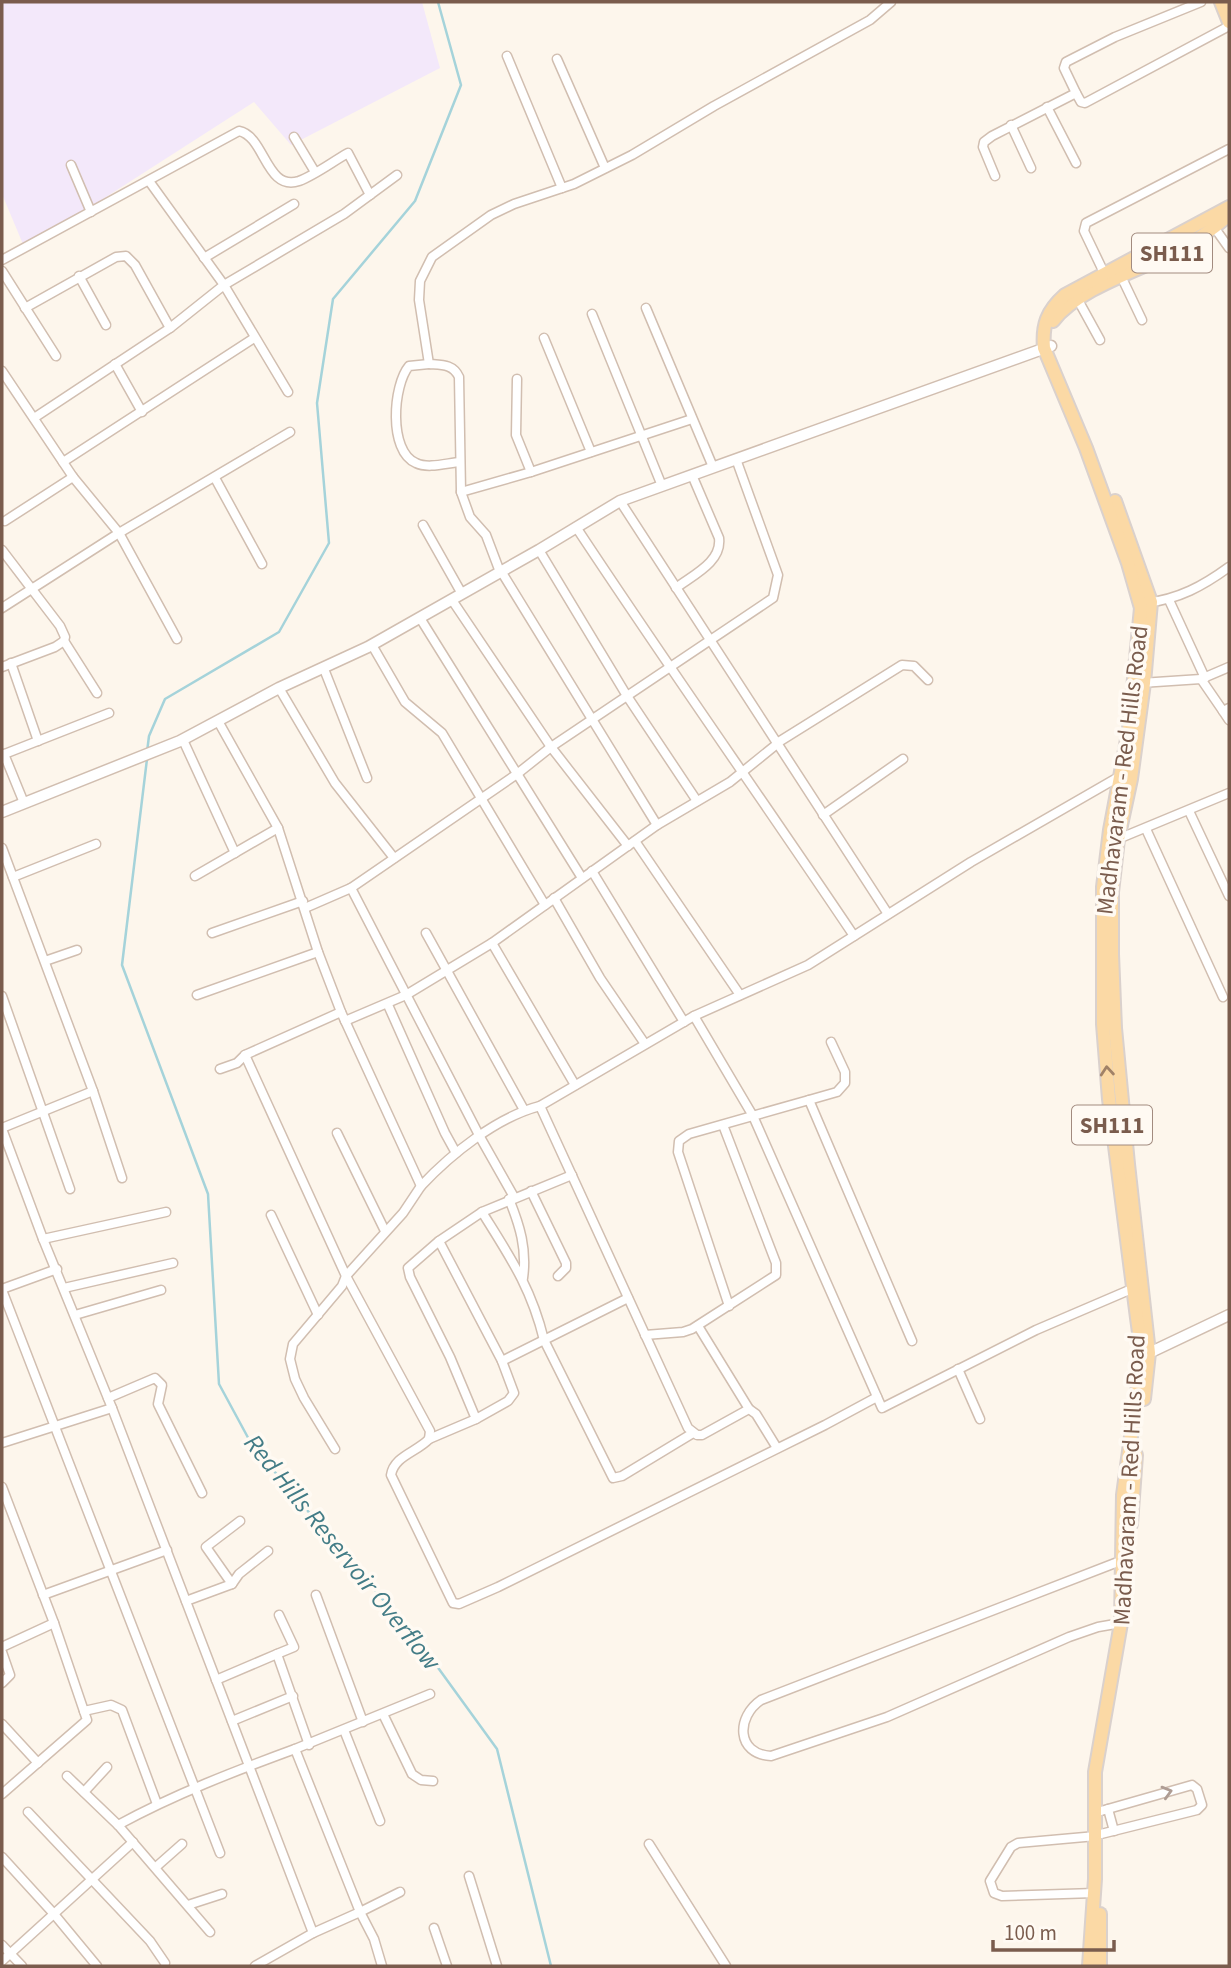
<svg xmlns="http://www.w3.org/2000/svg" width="1231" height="1968" font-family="'Source Sans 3',sans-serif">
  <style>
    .education { fill: #f3e8fa }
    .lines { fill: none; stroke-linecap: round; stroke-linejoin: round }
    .stream { stroke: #a5d3da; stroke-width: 2.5 }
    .minor-casing { stroke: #d1beb0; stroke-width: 11 }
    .tertiary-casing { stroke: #d1beb0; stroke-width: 13 }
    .primary-casing { stroke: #dad1cd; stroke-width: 16 }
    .minor { stroke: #fff; stroke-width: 8 }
    .tertiary { stroke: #fff; stroke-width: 10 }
    .primary { stroke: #fbd9a5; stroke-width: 12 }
    .oneway { stroke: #a18267 }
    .oneway2 { stroke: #af9d94 }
    .labels { text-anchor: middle; stroke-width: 7; stroke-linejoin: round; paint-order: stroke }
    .shield { fill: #fffaf3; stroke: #a28b7f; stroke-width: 2 }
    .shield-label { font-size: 23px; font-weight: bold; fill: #7a5c4d }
    .street-label { font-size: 24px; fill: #7a5c4d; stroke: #fffaf3 }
    .water-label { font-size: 26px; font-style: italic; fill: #437c86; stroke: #fffaf3 }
  </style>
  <rect width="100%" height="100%" fill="#fdf6ec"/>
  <polygon class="education" points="2,2 422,2 440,68 291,145 254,102 25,249 2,194"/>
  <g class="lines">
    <g class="stream">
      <polyline points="147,752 149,736 165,699 279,632 329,543 317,403 333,299 415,201 461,85 438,2"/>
      <polyline points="147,759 122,965 208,1194 219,1384 252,1445 423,1647 497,1749 551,1966"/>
    </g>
    <defs>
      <g id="minor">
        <polyline points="507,56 562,188"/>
        <polyline points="557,59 605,168"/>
        <polyline points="1076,93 1064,68 1066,62 1115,37 1201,2"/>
        <polyline points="1047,107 1076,163"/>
        <polyline points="1011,125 1031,168"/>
        <polyline points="294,137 315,172"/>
        <polyline points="71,165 91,212"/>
        <polyline points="995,176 983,147 984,142 992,136 1076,93 1081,102 1085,103 1229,26"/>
        <polyline points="1214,227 1229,248"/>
        <polyline points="204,258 294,204"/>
        <path d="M 2,260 L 239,131 C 265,136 266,192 299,181 C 315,175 332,162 348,153 L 370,195"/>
        <polyline points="2,271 56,356"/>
        <polyline points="79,276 106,325"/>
        <polyline points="1121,276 1142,320"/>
        <polyline points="1106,277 1084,231 1086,223 1229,149"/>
        <polyline points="1078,300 1100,340"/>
        <polyline points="25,308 116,257 126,256 135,265 170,328"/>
        <polyline points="646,308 713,467"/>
        <polyline points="592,314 662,486"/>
        <polyline points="544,338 591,452"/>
        <polyline points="115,364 142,412"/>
        <path d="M 429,364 L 409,366 C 393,385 388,451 416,463 C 428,469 447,463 460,462"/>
        <polyline points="2,371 73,477 119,533 177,639"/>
        <polyline points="517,379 516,435 531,472"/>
        <polyline points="288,392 224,285 344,214 397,175"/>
        <polyline points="34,418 170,328 224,285 149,181"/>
        <polyline points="63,462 254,338"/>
        <polyline points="215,478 262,564"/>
        <polyline points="461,492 531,472 692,419"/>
        <polyline points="620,501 888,914"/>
        <polyline points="5,521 73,477"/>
        <polyline points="423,525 462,594"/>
        <path d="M 576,527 C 667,665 762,799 854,936"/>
        <polyline points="2,550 60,626 65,637 64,641 55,647 2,667"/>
        <polyline points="539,550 627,696 697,801"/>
        <polyline points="501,571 657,825"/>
        <path d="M 500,572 L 486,535 L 470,517 L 461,492 L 459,377 C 453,364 442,365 429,364 L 419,300 L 420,281 L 432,257 L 491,215 L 514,204 L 574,184 L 632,155 L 714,106 L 870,20 L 891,2"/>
        <path d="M 676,588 C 693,575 722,562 719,538 L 692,475"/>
        <polyline points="452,600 551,747 628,846"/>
        <polyline points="1169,600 1205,678"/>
        <path d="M 1146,603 C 1179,599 1203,586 1229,567"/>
        <polyline points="2,608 119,533 290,432"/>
        <polyline points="420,618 582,878"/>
        <polyline points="64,641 97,693"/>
        <polyline points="372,645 405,702 442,733 545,905"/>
        <polyline points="11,663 38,741"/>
        <polyline points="324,669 367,778"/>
        <polyline points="1201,679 1229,667"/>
        <polyline points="1141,683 1201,679 1223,711 1229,708"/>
        <polyline points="279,688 335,783 394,858"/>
        <polyline points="1223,711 1229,720"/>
        <path d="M 218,721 L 278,828 L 318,952 L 341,1012 L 421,1186 C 451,1154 497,1117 540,1106 L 694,1016 L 808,965 L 971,862 L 1122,775"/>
        <polyline points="183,740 235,853"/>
        <polyline points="777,743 902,665 914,666 928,680"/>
        <polyline points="4,754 24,803"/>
        <polyline points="2,755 109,713"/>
        <polyline points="1189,811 1229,896"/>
        <polyline points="823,815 903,759"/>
        <polyline points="1146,829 1223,997"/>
        <polyline points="1118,839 1229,793"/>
        <polyline points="635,841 740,995"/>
        <polyline points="2,848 93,1091 122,1178"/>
        <polyline points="592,871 684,1022"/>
        <polyline points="195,876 278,828"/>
        <polyline points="13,877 96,844"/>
        <polyline points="351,888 480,1137 514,1197"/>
        <polyline points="554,898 600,978 645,1044"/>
        <polyline points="305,908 351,888 517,774 551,747 773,598 778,575 736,459"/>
        <polyline points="212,933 303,901"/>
        <polyline points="426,933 524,1110"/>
        <polyline points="492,943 575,1085"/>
        <polyline points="45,961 77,950"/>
        <polyline points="197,995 318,952"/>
        <polyline points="2,996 70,1189"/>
        <polyline points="388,1005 445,1133 456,1153"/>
        <polyline points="694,1016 753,1116 882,1408 1036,1330 1134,1288"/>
        <polyline points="345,1021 406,995 492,943 657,825 730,782 777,744"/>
        <path d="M 245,1055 L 346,1276 L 430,1431 L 429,1439 C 417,1452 394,1456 391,1475 L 453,1603 L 459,1604 L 498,1587 L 825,1425 L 877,1397"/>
        <polyline points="220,1069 237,1063 245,1055 341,1012"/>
        <polyline points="809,1100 837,1092 845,1083 845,1072 831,1042"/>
        <polyline points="540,1106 688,1428 697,1435 702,1435 749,1409 756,1414 777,1448"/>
        <polyline points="2,1128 93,1091"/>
        <polyline points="2,1129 43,1239 112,1408 313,1933"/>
        <polyline points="337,1133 385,1231"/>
        <polyline points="531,1191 566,1263 566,1268 558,1276"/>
        <path d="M 509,1199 C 520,1226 527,1249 523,1278"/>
        <path d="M 482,1212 C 510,1257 531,1287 544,1340 L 613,1478 L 622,1476 L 693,1433"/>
        <polyline points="271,1215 318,1315"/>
        <polyline points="43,1239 166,1212"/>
        <polyline points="439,1241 502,1361 514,1393 508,1401 476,1419"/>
        <polyline points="64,1288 173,1263"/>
        <polyline points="2,1289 57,1269"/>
        <polyline points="2,1290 220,1853"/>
        <polyline points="729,1306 678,1152 679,1141 689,1134 809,1100 912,1341"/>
        <polyline points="75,1315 161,1290"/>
        <polyline points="698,1326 749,1409"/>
        <polyline points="645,1335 683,1332 692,1329 776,1275 776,1263 723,1125"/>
        <polyline points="502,1361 628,1298"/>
        <polyline points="958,1369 980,1419"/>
        <polyline points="108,1398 155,1378 162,1385 158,1404 202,1493"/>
        <polyline points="429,1439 476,1419 450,1357 410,1277 408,1268 439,1241 482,1212 572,1175"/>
        <polyline points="2,1443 112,1408"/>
        <polyline points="335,1449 304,1398 295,1379 290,1359 293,1344 342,1286 346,1276 403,1213 421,1186"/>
        <polyline points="2,1487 54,1623 87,1720 2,1794"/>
        <polyline points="232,1584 206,1547 240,1521"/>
        <polyline points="43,1595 167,1550"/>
        <polyline points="316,1595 363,1722"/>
        <polyline points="186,1601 232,1584 239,1574 268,1551"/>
        <path d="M 1121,1623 L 1098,1627 L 1069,1637 L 887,1717 L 771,1756 C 736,1754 736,1717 761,1700 L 1123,1560"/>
        <polyline points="2,1647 54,1623"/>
        <polyline points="2,1652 10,1675 2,1683"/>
        <polyline points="277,1654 294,1647 279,1615"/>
        <polyline points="216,1680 277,1654 309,1745"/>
        <polyline points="84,1711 111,1705 122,1710 157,1804"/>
        <polyline points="383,1714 412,1774 421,1780 433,1781"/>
        <polyline points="232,1721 293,1696"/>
        <polyline points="2,1724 38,1763"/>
        <polyline points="344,1730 380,1821"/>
        <polyline points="295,1749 430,1694"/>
        <polyline points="67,1776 118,1825 210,1932"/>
        <polyline points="84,1792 107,1767"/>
        <polyline points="1108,1809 1114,1831"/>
        <polyline points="28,1812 150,1941 165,1963"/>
        <path d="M 118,1825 C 175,1794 235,1771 295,1749 L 360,1912 L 313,1933 L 255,1966"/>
        <polyline points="1101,1834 1197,1810 1202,1805 1197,1789 1192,1785 1101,1811"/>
        <polyline points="649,1844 726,1966"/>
        <polyline points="2,1857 54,1914 97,1966"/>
        <polyline points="156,1867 182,1844"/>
        <polyline points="469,1876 497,1966"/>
        <polyline points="1095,1893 1002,1896 994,1893 990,1881 1011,1847 1018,1843 1096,1836"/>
        <polyline points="188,1905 222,1894"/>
        <polyline points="434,1928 447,1966"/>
        <polyline points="2,1945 22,1966"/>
        <polyline points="2,1961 133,1842"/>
        <polyline points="382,1966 374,1939 360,1912 400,1892"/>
      </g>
      <g id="tertiary">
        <polyline points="2,812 180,741 279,688 368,647 539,550 620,501 1051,346"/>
        <polyline points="1149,1353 1229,1315"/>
      </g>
      <g id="primary">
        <polyline points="1221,2 1229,22"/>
        <path d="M 1053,321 C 1077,289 1139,270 1175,252 C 1194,242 1213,229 1229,215"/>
        <polyline points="1115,501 1151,602 1144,683 1131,779 1118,839 1112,892 1112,954 1115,1028 1128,1164 1149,1353 1144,1399"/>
        <polyline points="1131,1524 1136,1455"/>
        <path d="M 1089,1966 L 1095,1879 L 1095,1772 L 1121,1623 L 1123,1495 L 1138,1385 L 1140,1340 L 1137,1318 L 1109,1099 L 1103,1024 L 1103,887 L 1110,830 L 1129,729 L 1141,608 L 1128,563 L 1086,448 L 1044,348 C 1042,325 1047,311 1065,295 L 1229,207"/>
        <polyline points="1100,1966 1100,1914"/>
      </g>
    </defs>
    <use href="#minor" class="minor-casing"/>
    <use href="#tertiary" class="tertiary-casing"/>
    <use href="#primary" class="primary-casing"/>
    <use href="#minor" class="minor"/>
    <use href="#tertiary" class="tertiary"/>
    <use href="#primary" class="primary"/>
  </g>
  <defs><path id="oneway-chevron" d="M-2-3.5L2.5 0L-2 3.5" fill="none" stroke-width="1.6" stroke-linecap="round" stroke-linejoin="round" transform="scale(1.75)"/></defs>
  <use class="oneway" href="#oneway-chevron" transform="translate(1107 1071) rotate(-95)"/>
  <use class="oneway2" href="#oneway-chevron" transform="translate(1167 1792) rotate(-16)"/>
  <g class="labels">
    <g class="shield">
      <rect x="1132" y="233.5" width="80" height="39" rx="5"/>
      <rect x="1072" y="1105.5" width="80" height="39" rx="5"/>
    </g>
    <g class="shield-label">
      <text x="1172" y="261">SH111</text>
      <text x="1112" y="1133">SH111</text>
    </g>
    <g class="street-label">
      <text transform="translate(1122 770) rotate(-83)" y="8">Madhavaram - Red Hills Road</text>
      <text transform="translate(1129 1480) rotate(-87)" y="8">Madhavaram - Red Hills Road</text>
    </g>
    <g class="water-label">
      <text transform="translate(343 1552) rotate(51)" y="9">Red Hills Reservoir Overflow</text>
    </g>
  </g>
  <rect width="1231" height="1968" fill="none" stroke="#7a5c4d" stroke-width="7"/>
  <path d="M993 1940v10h121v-10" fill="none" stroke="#7a5c4d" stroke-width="3.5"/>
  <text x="1004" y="1940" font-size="21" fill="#7a5c4d" stroke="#fffaf3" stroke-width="5" paint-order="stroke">100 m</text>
</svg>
